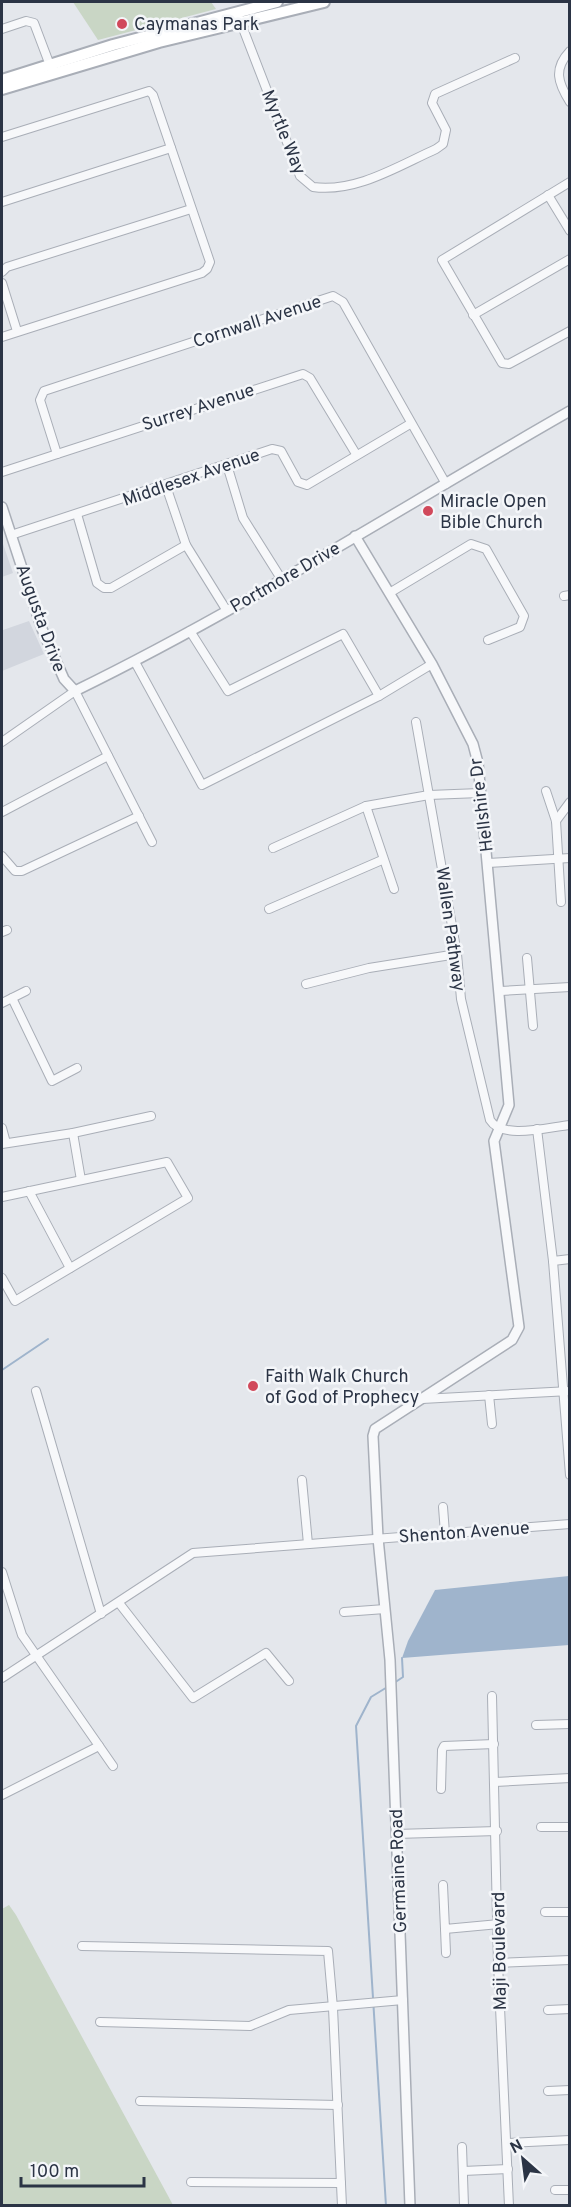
<svg xmlns="http://www.w3.org/2000/svg" width="571" height="2207" font-family="Overpass,sans-serif">
  <style>
    .built { fill: #d2d6de }
    .green { fill: #c9d6c5 }
    .water { fill: #9fb4cc }
    .lines { fill: none; stroke-linecap: round; stroke-linejoin: round }
    .stream { stroke: #9fb4cc; stroke-width: 2 }
    .minor-casing { stroke: #a9aeb7; stroke-width: 10 }
    .tertiary-casing { stroke: #a9aeb7; stroke-width: 12 }
    .secondary-casing { stroke: #a9aeb7; stroke-width: 14 }
    .minor { stroke: #f7f8fa; stroke-width: 8 }
    .tertiary { stroke: #f7f8fa; stroke-width: 9 }
    .secondary { stroke: #fff; stroke-width: 10 }
    .poi-dot { fill: #d1495b; stroke: #f4f6f9; stroke-width: 2 }
    .labels { text-anchor: middle; stroke-width: 5; stroke-linejoin: round; paint-order: stroke }
    .poi-label { font-size: 18px; fill: #2b3445; stroke: #f4f6f9; text-anchor: start }
    .street-label { font-size: 18px; fill: #2b3445; stroke: #f4f6f9 }
  </style>
  <rect width="100%" height="100%" fill="#e4e7ec"/>
  <g class="built">
    <polygon points="2,541 13,573 2,577"/>
    <polygon points="29,621 44,654 2,671 2,627 3,630"/>
  </g>
  <g class="green">
    <polygon points="73,2 211,2 216,9 98,40"/>
    <polygon points="9,1905 16,1915 173,2205 2,2205 2,1909"/>
  </g>
  <polygon class="water" points="569,1576 569,1645 402,1658 408,1641 435,1590"/>
  <g class="lines">
    <g class="stream">
      <polyline points="2,1370 48,1339"/>
      <polyline points="394,1683 403,1677 402,1658"/>
      <polyline points="386,2206 356,1726 371,1697 389,1686"/>
    </g>
    <defs>
      <g id="minor">
        <path d="M 239,18 L 300,176 L 313,187 C 356,193 398,166 436,149 L 443,144 L 446,130 L 432,103 L 435,94 L 515,58"/>
        <polyline points="2,29 26,21 34,23 51,68"/>
        <path d="M 570,51 C 553,69 558,83 570,102"/>
        <polyline points="2,137 149,91 153,95 210,262 207,269 202,273 2,337"/>
        <polyline points="570,182 442,260 502,363 509,364 570,331"/>
        <polyline points="548,195 570,231"/>
        <polyline points="2,202 171,148"/>
        <polyline points="2,272 7,267 191,209"/>
        <polyline points="2,283 17,331"/>
        <polyline points="473,315 570,259"/>
        <polyline points="57,454 40,400 44,391 333,296 343,302 446,484"/>
        <polyline points="227,465 243,518 282,580"/>
        <polyline points="2,472 303,374 310,378 356,454"/>
        <polyline points="166,486 186,545 227,611"/>
        <polyline points="77,514 97,583 104,588 111,588 186,545"/>
        <polyline points="11,535 272,449 281,451 298,482 307,485 410,424"/>
        <polyline points="391,592 471,544 486,549 524,616 520,627 488,640"/>
        <polyline points="564,596 570,595"/>
        <polyline points="190,631 228,691 343,634 379,696"/>
        <polyline points="135,662 202,785 379,696 432,664"/>
        <path d="M 416,722 L 457,954 L 461,999 L 490,1120 C 502,1140 549,1127 570,1125"/>
        <polyline points="2,742 75,691 152,842"/>
        <polyline points="546,791 556,821 561,902"/>
        <polyline points="366,806 394,889"/>
        <polyline points="2,812 108,756"/>
        <polyline points="556,821 570,802"/>
        <polyline points="273,848 366,806 429,795 480,793"/>
        <polyline points="2,856 15,871 22,871 139,816"/>
        <polyline points="488,863 570,858"/>
        <polyline points="269,909 382,860"/>
        <polyline points="2,932 7,930"/>
        <polyline points="527,958 533,1026"/>
        <polyline points="306,984 369,968 457,954"/>
        <polyline points="501,991 570,987"/>
        <polyline points="12,998 52,1081 77,1068"/>
        <polyline points="2,1003 26,991"/>
        <polyline points="2,1128 6,1143"/>
        <polyline points="537,1129 553,1261 570,1475"/>
        <polyline points="73,1133 81,1180"/>
        <polyline points="2,1144 73,1133 151,1116"/>
        <polyline points="29,1191 70,1268"/>
        <polyline points="2,1197 167,1162 188,1198 15,1301 2,1278"/>
        <polyline points="553,1261 570,1259"/>
        <polyline points="36,1391 101,1614"/>
        <polyline points="489,1395 492,1424"/>
        <polyline points="422,1399 570,1391"/>
        <polyline points="302,1480 308,1544"/>
        <polyline points="443,1507 445,1533"/>
        <polyline points="2,1572 22,1635 113,1766"/>
        <polyline points="119,1603 193,1698 266,1653 289,1681"/>
        <polyline points="344,1612 385,1609"/>
        <polyline points="2,1678 193,1553 570,1524"/>
        <polyline points="492,1696 498,1963 509,2206"/>
        <polyline points="536,1725 570,1724"/>
        <polyline points="495,1782 570,1778"/>
        <polyline points="441,1789 442,1750 444,1746 494,1744"/>
        <polyline points="2,1795 99,1746"/>
        <polyline points="541,1827 570,1827"/>
        <polyline points="396,1834 497,1831"/>
        <polyline points="443,1885 445,1929 499,1924"/>
        <polyline points="545,1912 570,1912"/>
        <polyline points="445,1929 446,1953"/>
        <polyline points="82,1946 328,1951 333,2008 342,2206"/>
        <polyline points="498,1963 570,1960"/>
        <polyline points="548,2010 570,2009"/>
        <polyline points="100,2022 250,2026 289,2010 403,2000"/>
        <polyline points="548,2091 570,2090"/>
        <polyline points="140,2101 338,2105"/>
        <polyline points="507,2143 570,2140"/>
        <polyline points="462,2147 464,2206"/>
        <polyline points="463,2171 508,2169"/>
        <polyline points="191,2182 341,2183"/>
        <polyline points="555,2190 570,2190"/>
      </g>
      <g id="tertiary">
        <path d="M 2,507 L 42,629 L 64,679 L 75,691 C 245,608 405,505 570,411"/>
        <polyline points="355,536 432,664 473,744 478,763 509,1105 494,1141 519,1327 512,1340 375,1429 373,1436 378,1538 390,1660 410,2206"/>
      </g>
      <g id="secondary">
        <polyline points="2,80 113,45 277,2"/>
        <polyline points="2,89 159,42 324,2"/>
      </g>
    </defs>
    <use href="#minor" class="minor-casing"/>
    <use href="#tertiary" class="tertiary-casing"/>
    <use href="#secondary" class="secondary-casing"/>
    <use href="#minor" class="minor"/>
    <use href="#tertiary" class="tertiary"/>
    <use href="#secondary" class="secondary"/>
  </g>
  <g class="poi-dot">
    <circle cx="122" cy="24" r="6"/>
    <circle cx="428" cy="511" r="6"/>
    <circle cx="253" cy="1386" r="6"/>
  </g>
  <g class="labels">
    <g class="poi-label">
      <text x="134" y="30">Caymanas Park</text>
      <text x="440" y="507">Miracle Open<tspan x="440" dy="21">Bible Church</tspan></text>
      <text x="265" y="1382">Faith Walk Church<tspan x="265" dy="21">of God of Prophecy</tspan></text>
    </g>
    <g class="street-label">
      <text transform="translate(284 132) rotate(68)" y="6">Myrtle Way</text>
      <text transform="translate(257 321) rotate(-18)" y="6">Cornwall Avenue</text>
      <text transform="translate(198 407) rotate(-18)" y="6">Surrey Avenue</text>
      <text transform="translate(191 477) rotate(-19)" y="6">Middlesex Avenue</text>
      <text transform="translate(285 577) rotate(-30)" y="6">Portmore Drive</text>
      <text transform="translate(41 618) rotate(70)" y="6">Augusta Drive</text>
      <text transform="translate(481 805) rotate(-97)" y="6">Hellshire Dr</text>
      <text transform="translate(451 929) rotate(82)" y="6">Wallen Pathway</text>
      <text transform="translate(464 1532) rotate(-4)" y="6">Shenton Avenue</text>
      <text transform="translate(398 1871) rotate(-92)" y="6">Germaine Road</text>
      <text transform="translate(499 1951) rotate(-91)" y="6">Maji Boulevard</text>
    </g>
  </g>
  <rect width="571" height="2207" fill="none" stroke="#2b3445" stroke-width="6"/>
  <g transform="translate(523 2159) rotate(332)" stroke="#f4f6f9" stroke-width="4.5" paint-order="stroke">
  <path d="M0-4.5L10 22L0 15L-10 22Z" fill="#2b3445"/>
  <text y="-9" font-size="16" font-weight="bold" text-anchor="middle" fill="#2b3445">N</text>
  </g>
  <path d="M21 2177v9h123v-9" fill="none" stroke="#2b3445" stroke-width="3"/>
  <text x="30" y="2177" font-size="18" fill="#2b3445" stroke="#f4f6f9" stroke-width="4.5" paint-order="stroke">100 m</text>
</svg>
